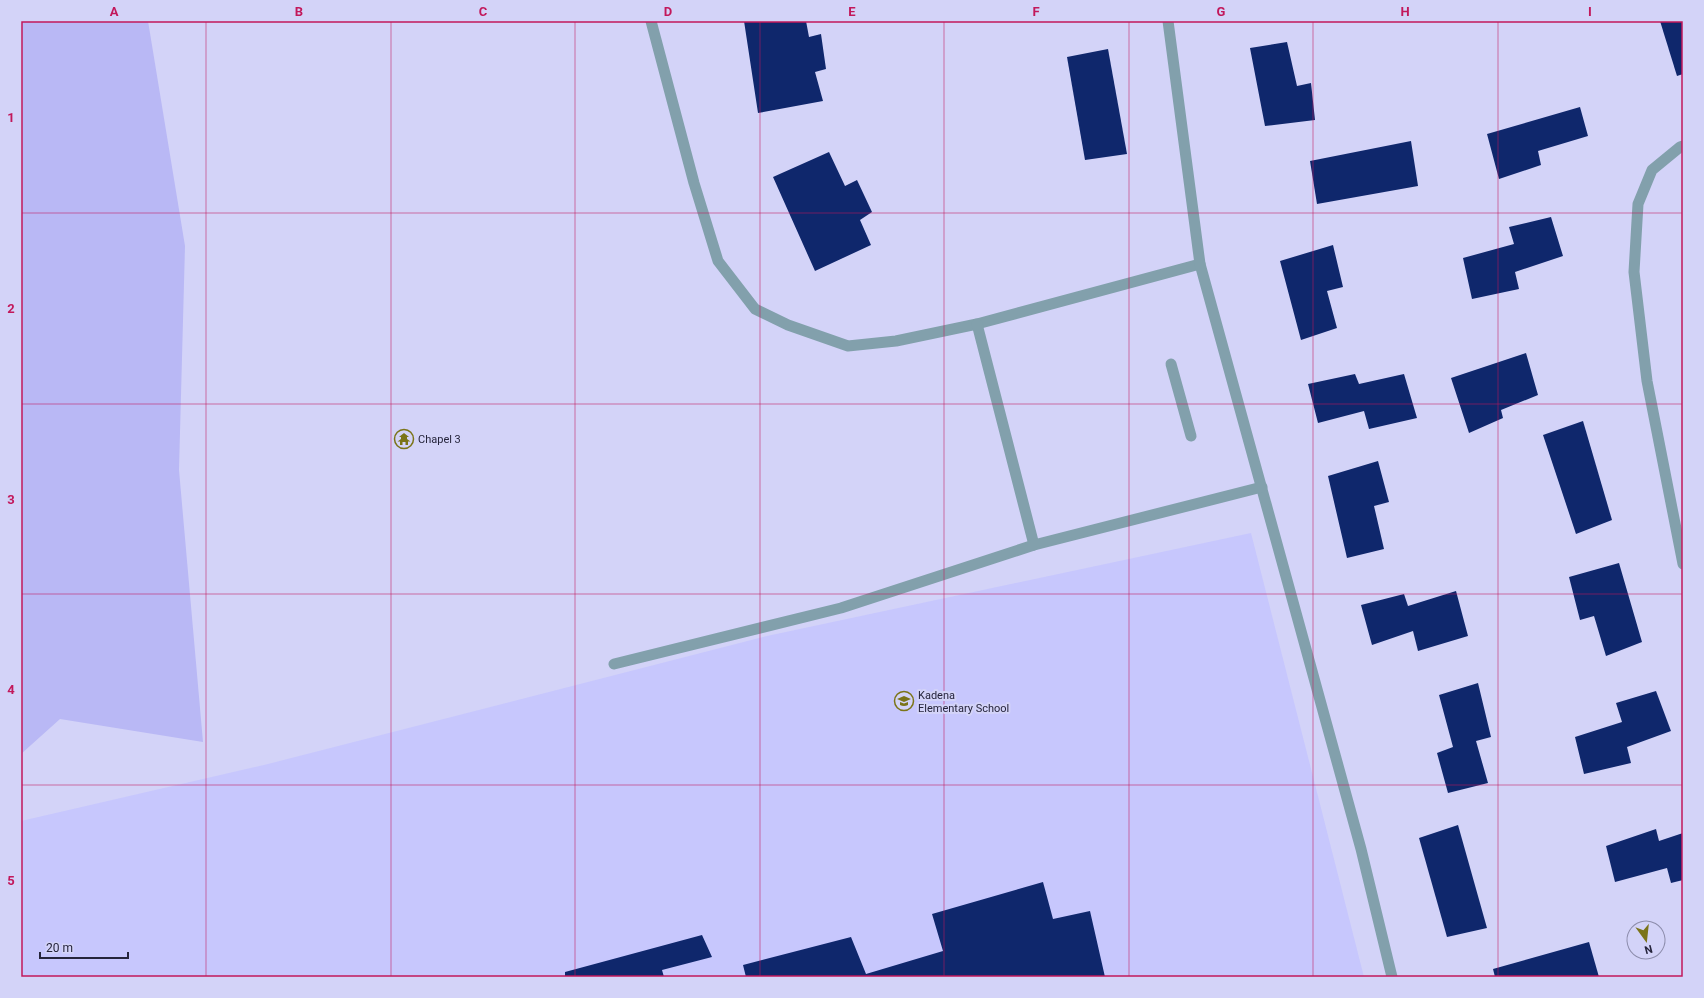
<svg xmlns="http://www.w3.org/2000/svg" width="1704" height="998" font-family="Roboto,sans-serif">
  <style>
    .built { fill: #c7c7fd }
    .green { fill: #b9b8f5 }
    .building { fill: #0f276c }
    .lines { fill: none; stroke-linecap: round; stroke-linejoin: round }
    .service { stroke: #82a0ac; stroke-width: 11 }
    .grid { fill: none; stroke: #c2185b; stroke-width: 1; stroke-opacity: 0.55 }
    .labels { text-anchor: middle; stroke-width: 4; stroke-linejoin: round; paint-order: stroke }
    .poi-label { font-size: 11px; fill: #25243b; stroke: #d3d3f8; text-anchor: start }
    .neatline { fill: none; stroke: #c2185b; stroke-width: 1.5 }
    .grid-label { font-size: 13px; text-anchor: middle; font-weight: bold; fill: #c2185b }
  </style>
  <rect width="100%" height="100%" fill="#d3d3f8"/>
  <polygon class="built" points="1251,533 1364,977 21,977 21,821 264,765 767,636"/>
  <polygon class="green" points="21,21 148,21 185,246 179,470 203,742 60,719 21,754"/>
  <g class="building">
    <polygon points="744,21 806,21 809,37 821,34 826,69 815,72 823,101 758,113"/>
    <polygon points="1660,21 1683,21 1683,74 1677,76"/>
    <polygon points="1287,42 1297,86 1311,83 1315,120 1265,126 1250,48"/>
    <polygon points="1108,49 1127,154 1085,160 1067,57"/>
    <polygon points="1580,107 1588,136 1538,151 1541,165 1499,179 1487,134"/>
    <polygon points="1411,141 1418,186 1317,204 1310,161"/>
    <polygon points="829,152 845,186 857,180 872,212 860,220 871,245 815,271 773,177"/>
    <polygon points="1551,217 1563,256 1515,272 1519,289 1472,299 1463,258 1514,244 1509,227"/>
    <polygon points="1333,245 1343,287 1327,291 1337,328 1301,340 1280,261"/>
    <polygon points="1526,353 1538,395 1501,410 1503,418 1469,433 1451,378"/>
    <polygon points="1355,374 1359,384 1404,374 1417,418 1369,429 1364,411 1318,423 1308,384"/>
    <polygon points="1583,421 1612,520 1576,534 1543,435"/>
    <polygon points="1378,461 1389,502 1374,506 1384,549 1347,558 1328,476"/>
    <polygon points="1619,563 1642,642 1606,656 1594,616 1580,620 1569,577"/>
    <polygon points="1456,591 1468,636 1418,651 1413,631 1372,645 1361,605 1404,594 1408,606"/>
    <polygon points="1478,683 1491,737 1476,741 1488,783 1448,793 1437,753 1453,747 1439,695"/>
    <polygon points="1656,691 1671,731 1627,747 1631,763 1584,774 1575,737 1622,722 1616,703"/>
    <polygon points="1458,825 1487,928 1447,937 1419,838"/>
    <polygon points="1656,829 1659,841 1683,833 1683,880 1671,883 1667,868 1615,882 1606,846"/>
    <polygon points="1043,882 1053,919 1090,911 1105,977 746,977 743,965 851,937 866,974 943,951 932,914"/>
    <polygon points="702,935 712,957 662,970 664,977 565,977 565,972"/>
    <polygon points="1589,942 1599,977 1495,977 1493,969"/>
  </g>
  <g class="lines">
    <g class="service">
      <polyline points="651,21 694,183 718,261 755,309 788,325 848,346 896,341 977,324 1200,264"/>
      <polyline points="1168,21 1200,264 1361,849 1392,977"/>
      <polyline points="1683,146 1680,147 1652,170 1638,204 1634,272 1647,381 1683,564"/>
      <polyline points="977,324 1034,545"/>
      <polyline points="1171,364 1191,436"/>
      <polyline points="614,664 841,608 1034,545 1262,487"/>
    </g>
  </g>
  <path class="grid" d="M 206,21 L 206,977M 391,21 L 391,977M 575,21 L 575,977M 760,21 L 760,977M 944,21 L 944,977M 1129,21 L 1129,977M 1313,21 L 1313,977M 1498,21 L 1498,977M 21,213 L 1683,213M 21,404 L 1683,404M 21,594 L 1683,594M 21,785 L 1683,785"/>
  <defs>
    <symbol id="temple-ring" viewBox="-11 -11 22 22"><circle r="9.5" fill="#d3d3f8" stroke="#7b7418" stroke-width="1.5"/><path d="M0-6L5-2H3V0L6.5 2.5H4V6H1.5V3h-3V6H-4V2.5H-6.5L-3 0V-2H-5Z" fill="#7b7418"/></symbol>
    <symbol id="school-ring" viewBox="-11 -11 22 22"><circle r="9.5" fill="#d3d3f8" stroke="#7b7418" stroke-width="1.5"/><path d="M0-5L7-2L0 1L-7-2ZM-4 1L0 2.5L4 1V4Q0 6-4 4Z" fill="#7b7418"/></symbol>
  </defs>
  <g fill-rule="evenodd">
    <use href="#temple-ring" x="393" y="428" width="22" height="22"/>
    <use href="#school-ring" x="893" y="690" width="22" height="22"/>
  </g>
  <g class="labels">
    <g class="poi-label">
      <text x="418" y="443">Chapel 3</text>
      <text x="918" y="699">Kadena<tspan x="918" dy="13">Elementary School</tspan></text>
    </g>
  </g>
  <rect width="1704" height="998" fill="none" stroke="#d3d3f8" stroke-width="44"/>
  <g transform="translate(1646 940) rotate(165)"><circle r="19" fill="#d3d3f8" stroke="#8d8dac"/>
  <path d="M0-3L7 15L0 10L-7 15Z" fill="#7b7418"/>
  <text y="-6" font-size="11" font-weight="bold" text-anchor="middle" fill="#25243b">N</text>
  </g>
  <path d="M40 952v6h88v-6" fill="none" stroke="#25243b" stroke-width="2"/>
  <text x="46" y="952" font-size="12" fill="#25243b" stroke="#d3d3f8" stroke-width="3" paint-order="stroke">20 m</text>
  <rect x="22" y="22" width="1660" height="954" class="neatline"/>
  <g class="grid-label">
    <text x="114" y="16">A</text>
    <text x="299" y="16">B</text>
    <text x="483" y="16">C</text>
    <text x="668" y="16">D</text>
    <text x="852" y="16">E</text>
    <text x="1036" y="16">F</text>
    <text x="1221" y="16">G</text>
    <text x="1405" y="16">H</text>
    <text x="1590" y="16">I</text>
    <text x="11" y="122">1</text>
    <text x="11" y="313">2</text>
    <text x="11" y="504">3</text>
    <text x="11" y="694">4</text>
    <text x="11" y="885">5</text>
  </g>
</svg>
